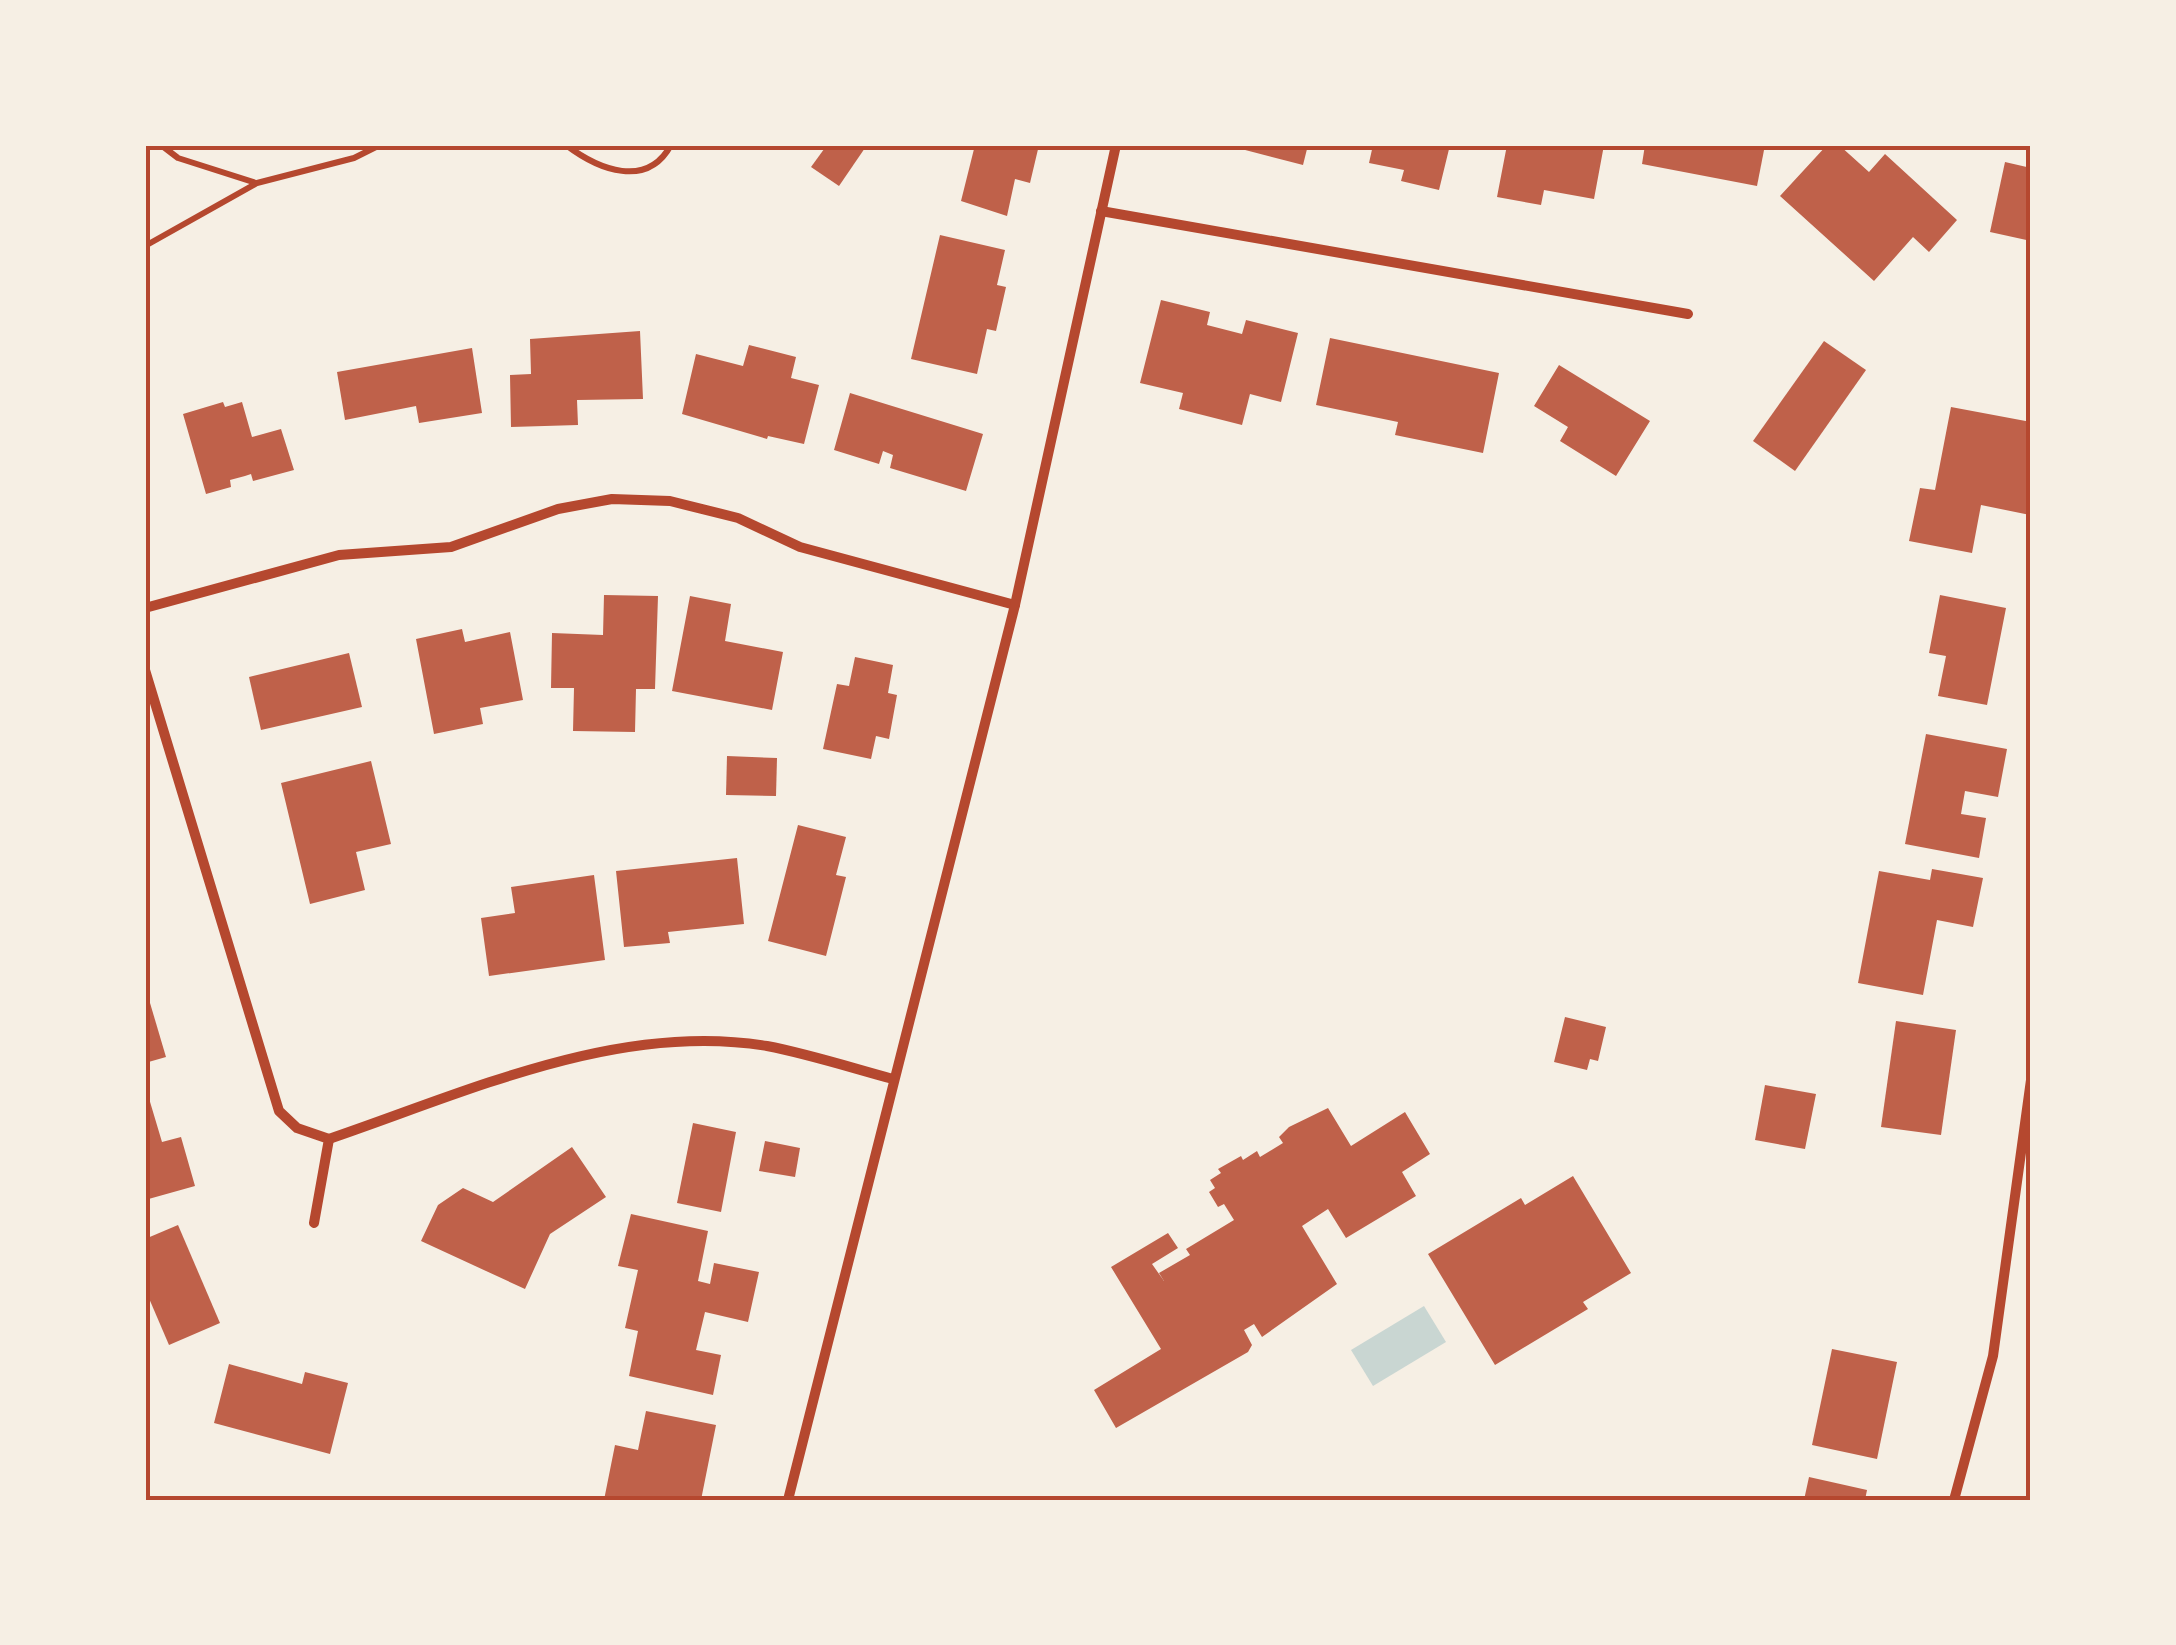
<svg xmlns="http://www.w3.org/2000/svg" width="2176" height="1645" font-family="'Archivo Narrow',sans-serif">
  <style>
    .water { fill: #c9d6d2 }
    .building { fill: #bf614a }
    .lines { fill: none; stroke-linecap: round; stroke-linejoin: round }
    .path { stroke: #b5482f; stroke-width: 6 }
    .minor { stroke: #b5482f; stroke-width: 10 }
    .neatline { fill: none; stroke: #b5482f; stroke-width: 4 }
  </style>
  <rect width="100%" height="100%" fill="#f6efe4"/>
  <polygon class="water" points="1424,1306 1446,1342 1373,1386 1351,1350"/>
  <g class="building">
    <polygon points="827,145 867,145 839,186 811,167"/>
    <polygon points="975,145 1039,145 1030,183 1015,179 1007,216 961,201"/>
    <polygon points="1226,145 1308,145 1303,165"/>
    <polygon points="1373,145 1450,145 1439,190 1401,181 1404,170 1369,163"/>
    <polygon points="1507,145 1604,145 1594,199 1544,190 1541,205 1497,197"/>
    <polygon points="1645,145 1765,145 1757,186 1642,164"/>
    <polygon points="1827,145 1839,145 1869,172 1885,154 1957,220 1929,252 1913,237 1874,281 1780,196"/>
    <polygon points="2005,162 2031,168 2031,241 1990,232"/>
    <polygon points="940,235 1005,250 997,285 1006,287 996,331 987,329 977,374 911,359"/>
    <polygon points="1161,300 1210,312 1207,325 1242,334 1246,320 1298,333 1281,402 1250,394 1242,425 1179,409 1183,393 1140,383"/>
    <polygon points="640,331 643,399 577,400 578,425 511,427 510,375 531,374 530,339"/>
    <polygon points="1330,338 1499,373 1483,453 1395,435 1398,422 1316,405"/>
    <polygon points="1824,341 1866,370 1795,471 1753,441"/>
    <polygon points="749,345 796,357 791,378 819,385 804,444 768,436 767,439 682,414 696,354 743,366"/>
    <polygon points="472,348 482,413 419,423 416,406 345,420 337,372"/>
    <polygon points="1559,365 1650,421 1616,476 1560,441 1568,427 1534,406"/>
    <polygon points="850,393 983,434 966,491 890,468 893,455 883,451 879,464 834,450"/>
    <polygon points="223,402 225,407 242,402 252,437 281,429 294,470 253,481 251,474 245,476 230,480 231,487 206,494 183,414"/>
    <polygon points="1951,407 2031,422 2030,515 1981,505 1972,553 1909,541 1920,488 1935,490"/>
    <polygon points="604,595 658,596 655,689 636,689 635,732 573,731 574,688 551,688 552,633 603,635"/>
    <polygon points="1940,595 2006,608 1987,705 1938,696 1946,656 1929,653"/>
    <polygon points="690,596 731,604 725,641 783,652 772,710 672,691"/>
    <polygon points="462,629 465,642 510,632 523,700 480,708 483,724 434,734 416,639"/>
    <polygon points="349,653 362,707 261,730 249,677"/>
    <polygon points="855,657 893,665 888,693 897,695 889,739 876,736 871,759 823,749 837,684 849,686"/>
    <polygon points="1926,734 2007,749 1998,797 1965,791 1961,814 1986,818 1979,858 1905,844"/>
    <polygon points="727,756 777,758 776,796 726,795"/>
    <polygon points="371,761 391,844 356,852 365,890 310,904 281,783"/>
    <polygon points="798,825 846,837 836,875 846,877 826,956 768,941"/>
    <polygon points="737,858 744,924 668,932 670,943 624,947 616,871"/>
    <polygon points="1932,869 1983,878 1973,927 1937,920 1923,995 1858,983 1879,871 1930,880"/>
    <polygon points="594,875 605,960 489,976 481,918 515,913 511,887"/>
    <polygon points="145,986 166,1057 145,1063"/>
    <polygon points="1565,1017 1606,1027 1598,1061 1590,1059 1587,1070 1554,1062"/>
    <polygon points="1896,1021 1956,1030 1941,1135 1881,1127"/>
    <polygon points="145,1085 162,1142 181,1137 195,1186 145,1200"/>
    <polygon points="1765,1085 1816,1094 1805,1149 1755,1140"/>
    <polygon points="1328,1108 1351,1146 1405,1112 1430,1154 1402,1172 1416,1196 1346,1238 1328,1209 1302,1226 1337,1284 1262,1337 1254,1324 1244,1330 1252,1345 1248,1352 1116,1428 1094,1390 1161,1349 1111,1267 1168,1233 1178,1248 1152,1264 1164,1281 1159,1273 1190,1255 1186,1249 1234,1220 1224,1204 1218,1207 1209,1192 1215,1188 1210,1180 1221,1173 1218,1169 1241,1156 1243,1160 1257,1151 1260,1157 1283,1143 1279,1137 1289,1127"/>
    <polygon points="693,1123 736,1132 721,1212 677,1203"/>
    <polygon points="765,1141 800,1148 795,1177 759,1171"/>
    <polygon points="572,1147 606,1197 550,1234 525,1289 421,1241 438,1205 463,1188 493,1202"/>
    <polygon points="1573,1176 1631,1273 1583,1302 1588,1309 1495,1365 1428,1254 1521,1198 1525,1205"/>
    <polygon points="631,1214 708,1231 698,1281 710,1284 714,1263 759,1272 748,1322 705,1312 696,1350 721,1355 713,1395 629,1376 638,1331 625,1328 638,1270 618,1266"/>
    <polygon points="178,1225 220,1323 169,1345 145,1289 145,1239"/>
    <polygon points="1832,1349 1897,1362 1877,1459 1812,1445"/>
    <polygon points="229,1364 302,1384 305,1372 348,1383 330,1454 214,1423"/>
    <polygon points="646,1411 716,1425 701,1500 604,1500 615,1445 638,1450"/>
    <polygon points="1809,1477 1867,1490 1865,1500 1804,1500"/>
  </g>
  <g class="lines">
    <g class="path">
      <polyline points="161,145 178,158 256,183"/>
      <path d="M 566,145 C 599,170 647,189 671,145"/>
      <polyline points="145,246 257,183 354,158 380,145"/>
    </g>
    <g class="minor">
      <polyline points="1101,211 1688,314"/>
      <polyline points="145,608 339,555 451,547 558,509 612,499 670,501 738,518 800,547 1015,605"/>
      <polyline points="145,670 279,1111 297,1128 329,1139 314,1223"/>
      <path d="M 329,1139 C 467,1092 619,1021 767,1046 C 809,1054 852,1068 893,1079"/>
      <polyline points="788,1500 1015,605 1116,145"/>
      <polyline points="1954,1500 1993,1356 2031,1080"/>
    </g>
  </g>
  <rect width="2176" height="1645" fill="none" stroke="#f6efe4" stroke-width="295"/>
  <rect x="148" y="148" width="1880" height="1350" class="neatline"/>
</svg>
